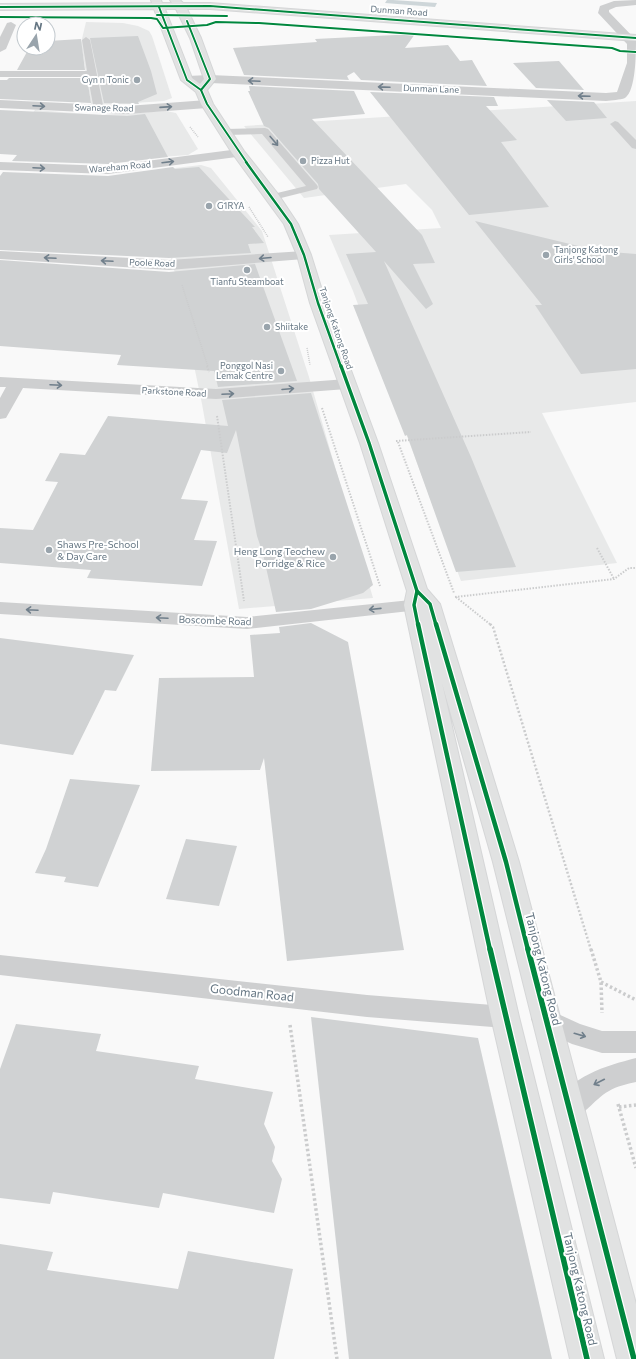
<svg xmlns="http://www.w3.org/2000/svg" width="636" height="1359" font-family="Commissioner,sans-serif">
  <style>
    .built { fill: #e8e9e9 }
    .water { fill: #ced6d9 }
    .building { fill: #d0d2d3 }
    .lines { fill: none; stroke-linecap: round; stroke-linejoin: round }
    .secondary-casing { stroke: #d5d6d7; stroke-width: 2 }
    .path-far3 { stroke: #cbcccd; stroke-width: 1.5; stroke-dasharray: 1 1; stroke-linecap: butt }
    .path-far2 { stroke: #cbcccd; stroke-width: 2; stroke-dasharray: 1.5 1.5; stroke-linecap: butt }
    .path-far1 { stroke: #cbcccd; stroke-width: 2.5; stroke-dasharray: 2 2; stroke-linecap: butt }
    .path { stroke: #cbcccd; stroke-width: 3.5; stroke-dasharray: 2.5 2.5; stroke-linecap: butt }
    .lane { fill: #cecfd0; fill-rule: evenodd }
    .street { fill: #cecfd0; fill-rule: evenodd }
    .secondary { fill: #e1e2e2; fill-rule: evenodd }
    .cycleway-far4-casing { stroke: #fff; stroke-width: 3.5 }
    .cycleway-far3-casing { stroke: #fff; stroke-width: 4 }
    .cycleway-far2-casing { stroke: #fff; stroke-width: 5.5 }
    .cycleway-far1-casing { stroke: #fff; stroke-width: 7 }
    .cycleway-casing { stroke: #fff; stroke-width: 8 }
    .cycleway-far4 { stroke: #00873e; stroke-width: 2 }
    .cycleway-far3 { stroke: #00873e; stroke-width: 2.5 }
    .cycleway-far2 { stroke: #00873e; stroke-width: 3.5 }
    .cycleway-far1 { stroke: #00873e; stroke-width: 4.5 }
    .cycleway { stroke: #00873e; stroke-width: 5.5 }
    .oneway { stroke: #707f8b }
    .poi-dot { fill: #99a4ac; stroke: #fff; stroke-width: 1.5 }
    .labels { text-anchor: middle; stroke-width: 4; stroke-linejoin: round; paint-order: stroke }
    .far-street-label { font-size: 9px; fill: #657683; stroke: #fff }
    .far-poi-label { font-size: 9px; fill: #657683; stroke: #fff; text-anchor: start }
    .poi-label { font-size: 10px; fill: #657683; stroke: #fff; text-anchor: start }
    .street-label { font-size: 10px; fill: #657683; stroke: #fff }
    .near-street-label { font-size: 12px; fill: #657683; stroke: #fff }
  </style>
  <rect width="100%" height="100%" fill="#f9f9f9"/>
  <g class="built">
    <polygon points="86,22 123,23 138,26 149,31 152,36 172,98 164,101 104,105 91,104 81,43"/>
    <polygon points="636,101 636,402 542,413 617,563 461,581 353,291 329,235 441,228 432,210 406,184 304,198 244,126"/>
    <polygon points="35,110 99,115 166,111 176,113 198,149 188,155 161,157 17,134"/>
    <polygon points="201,165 211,168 262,231 309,377 373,598 239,609 202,404 172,260 124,174"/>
  </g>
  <polygon class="water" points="387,0 393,0 437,3 435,7 385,3"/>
  <g class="building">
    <polygon points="415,34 405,48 448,45 460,61 472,60 487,86 361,80 354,72 347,76 349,80 244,75 233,48 317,42 315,39"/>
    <polygon points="138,36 151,71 157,94 138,102 139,104 104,103 90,38"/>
    <polygon points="81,39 85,70 17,70 28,50 32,50 33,48 48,48 48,41"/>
    <polygon points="559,61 584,90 536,88 513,63"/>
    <polygon points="9,78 87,78 91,103 0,99 0,80 7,80"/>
    <polygon points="249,86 354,91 365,114 312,119 422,235 435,263 413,264 433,304 426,309 384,261 471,457 516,567 456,572 407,435 405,436 353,305 368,304 346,254 376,252 319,189 318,184 269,128 264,126 248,91 250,91"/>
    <polygon points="370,92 494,97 498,106 486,106 517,140 501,142 549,207 469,215"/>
    <polygon points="547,100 594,102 607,118 566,121"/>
    <polygon points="0,110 127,116 145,114 168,157 108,164 12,161 17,155 0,154"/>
    <polygon points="173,167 175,169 199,167 255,227 252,227 264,243 248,244 251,253 169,258 0,250 0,176 3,172 108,176"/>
    <polygon points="475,221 599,251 636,254 636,369 581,374 535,305 542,305"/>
    <polygon points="0,260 169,272 255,264 297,381 218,387 214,371 117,365 121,355 0,346"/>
    <polygon points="311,393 370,575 373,585 363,593 311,609 276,612 263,554 257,536 236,430 227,453 201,450 181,499 208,501 194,540 217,541 202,586 87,578 91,570 0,563 0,528 33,530 58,482 45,481 60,453 85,455 108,416 228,426 222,400"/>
    <polygon points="311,623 348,642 404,950 287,961 264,758 260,770 151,771 159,678 254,677 250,635 280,633 279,627"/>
    <polygon points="0,638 134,655 116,691 105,690 73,755 0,744"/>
    <polygon points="70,779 140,785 98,887 64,882 66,877 35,873 46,849"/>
    <polygon points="186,839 237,846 219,906 166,899"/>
    <polygon points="311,1017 478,1038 552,1359 349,1359"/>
    <polygon points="16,1024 101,1034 96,1051 199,1066 195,1079 273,1092 264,1124 275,1147 272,1161 282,1179 274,1213 163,1193 159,1208 53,1192 50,1204 0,1198 0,1069"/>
    <polygon points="0,1244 53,1252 47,1270 178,1289 188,1251 293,1269 274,1359 0,1359"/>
  </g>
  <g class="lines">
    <defs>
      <path id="secondary" d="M 151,0 L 161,0 L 162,3 L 172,3 L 170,0 L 180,0 L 183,3 L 210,3 L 636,35 L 636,41 L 210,9 L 187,9 L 201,38 L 216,79 L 207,90 L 213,104 L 244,151 L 278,194 L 298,224 L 311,255 L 326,303 L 378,443 L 427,589 L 440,604 L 519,862 L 636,1304 L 636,1359 L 617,1359 L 493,862 L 442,683 L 519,1017 L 604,1359 L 570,1359 L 491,1017 L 404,605 L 407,591 L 360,443 L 310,303 L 297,255 L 284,224 L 232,153 L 201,104 L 196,92 L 181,80 L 154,9 L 0,10 L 0,4 L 152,3 ZM 165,9 L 176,9 L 190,38 L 204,79 L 200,84 L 192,78 Z"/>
    </defs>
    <use href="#secondary" class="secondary-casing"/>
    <g class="path-far3">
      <polyline points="190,127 198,137"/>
      <polyline points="249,207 268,237"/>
      <polyline points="182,285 208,367"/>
      <polyline points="307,348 310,365"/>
    </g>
    <g class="path-far2">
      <polyline points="207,366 209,372"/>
      <polyline points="322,408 380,586"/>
      <polyline points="217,416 244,601"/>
      <polyline points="396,441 531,432"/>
      <polyline points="398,442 454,593"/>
      <polyline points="597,548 614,579"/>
      <polyline points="455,597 614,579 629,568 636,568"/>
      <polyline points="456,597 491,625"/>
    </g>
    <polyline class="path-far1" points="490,624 493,627 591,950"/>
    <g class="path">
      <polyline points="591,949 601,982 602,1013"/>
      <polyline points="601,982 636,1000"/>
      <polyline points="290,1025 337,1359"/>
      <polyline points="618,1104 636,1168"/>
      <polyline points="619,1107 636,1105"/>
    </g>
    <g class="lane">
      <polygon points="86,37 90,40 104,110 102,112 96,112 94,110 88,77 0,77 0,71 87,71 82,40"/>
      <polygon points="615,121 618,122 636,140 636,149 632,148 612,126 610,124"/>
      <polygon points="265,128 268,129 317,185 318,187 317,189 273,200 269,199 268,197 269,195 306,186 262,134 226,135 221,132 226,129"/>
    </g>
    <g class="street">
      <path d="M 636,0 L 636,5 L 616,7 L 609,10 L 609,12 L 636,40 C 636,53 636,91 625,98 C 620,100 612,100 606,101 L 210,83 L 187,84 L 181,80 L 187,76 L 210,75 L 606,93 L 617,92 L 627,63 L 627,44 L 598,13 L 600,6 L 614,1 Z"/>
      <polygon points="11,22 16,25 6,49 0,52 0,37 7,23"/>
      <polygon points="0,100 127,106 207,100 213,104 207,108 127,114 0,108"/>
      <polygon points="239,149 246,153 244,156 108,174 0,170 0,162 108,166"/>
      <polygon points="0,251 169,260 304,251 309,252 311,255 309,258 304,259 169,270 0,259"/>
      <polygon points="0,377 216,389 347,379 353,380 356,384 353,388 347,389 216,399 23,388 6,418 0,419 0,398 6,387 0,387"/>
      <polygon points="430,598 437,600 440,604 437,608 247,629 0,614 0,602 247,617"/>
      <polygon points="0,955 367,995 505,1006 515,1009 519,1017 515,1025 505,1028 367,1017 0,975"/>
      <polygon points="545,1008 580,1024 602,1031 636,1031 636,1053 602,1053 572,1044 535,1027 531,1019 535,1011"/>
      <path d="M 636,1058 L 636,1082 C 627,1084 617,1086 609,1091 C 589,1102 583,1124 559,1116 L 554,1107 C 570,1076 605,1066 636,1058 Z"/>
    </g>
    <use href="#secondary" class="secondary"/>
    <defs>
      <g id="cycleway-far4">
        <polyline points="0,7 210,6 636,38"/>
        <polyline points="159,7 187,80 201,90 207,104 247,163"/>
        <polyline points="157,15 227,16"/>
        <polyline points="0,17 151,18 157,19 163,28 207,25 216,22 259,23 612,48 620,51 636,52"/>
        <polyline points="187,21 210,79 201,90"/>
      </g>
      <polyline id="cycleway-far3" points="246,162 291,224 304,255 318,303 341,367"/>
      <g id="cycleway-far2">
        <polyline points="341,366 369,443 417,591 430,604 436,625"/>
        <polyline points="417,591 414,605 418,625"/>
      </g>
      <g id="cycleway-far1">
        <polyline points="418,624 490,950"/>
        <polyline points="436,624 506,862 528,950"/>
      </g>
      <g id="cycleway">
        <polyline points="490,949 587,1359"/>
        <polyline points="528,949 634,1359"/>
      </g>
    </defs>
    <use href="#cycleway-far4" class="cycleway-far4-casing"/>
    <use href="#cycleway-far3" class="cycleway-far3-casing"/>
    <use href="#cycleway-far2" class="cycleway-far2-casing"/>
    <use href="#cycleway-far1" class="cycleway-far1-casing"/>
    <use href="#cycleway" class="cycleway-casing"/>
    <use href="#cycleway-far4" class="cycleway-far4"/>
    <use href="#cycleway-far3" class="cycleway-far3"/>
    <use href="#cycleway-far2" class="cycleway-far2"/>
    <use href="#cycleway-far1" class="cycleway-far1"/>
    <use href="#cycleway" class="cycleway"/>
  </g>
  <defs><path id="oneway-shaft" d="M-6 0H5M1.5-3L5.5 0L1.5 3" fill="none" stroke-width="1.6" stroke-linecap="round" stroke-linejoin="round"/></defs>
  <g class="oneway">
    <use href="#oneway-shaft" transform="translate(254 81) rotate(-178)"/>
    <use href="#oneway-shaft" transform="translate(384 87) rotate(-178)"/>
    <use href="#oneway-shaft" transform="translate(584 96) rotate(-178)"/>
    <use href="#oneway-shaft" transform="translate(39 106) rotate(3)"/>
    <use href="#oneway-shaft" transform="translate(166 107) rotate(-4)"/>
    <use href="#oneway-shaft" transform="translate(274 141) rotate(50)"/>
    <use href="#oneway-shaft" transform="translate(168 162) rotate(-7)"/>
    <use href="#oneway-shaft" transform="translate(39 168) rotate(3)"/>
    <use href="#oneway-shaft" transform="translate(50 258) rotate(-177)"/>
    <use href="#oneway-shaft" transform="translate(265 258) rotate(175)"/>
    <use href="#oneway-shaft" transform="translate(107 261) rotate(-177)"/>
    <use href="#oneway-shaft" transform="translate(56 385) rotate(3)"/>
    <use href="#oneway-shaft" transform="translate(288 389) rotate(-5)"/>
    <use href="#oneway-shaft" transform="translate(228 394) rotate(-3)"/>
    <use href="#oneway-shaft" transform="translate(375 609) rotate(174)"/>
    <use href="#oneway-shaft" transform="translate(32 610) rotate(-177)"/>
    <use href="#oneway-shaft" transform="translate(162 618) rotate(-177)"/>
    <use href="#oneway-shaft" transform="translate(580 1035) rotate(16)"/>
    <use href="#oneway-shaft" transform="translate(599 1082) rotate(153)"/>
  </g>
  <g class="poi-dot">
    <circle cx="137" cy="80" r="4"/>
    <circle cx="303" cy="161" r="4"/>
    <circle cx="209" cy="206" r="4"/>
    <circle cx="546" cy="255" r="4"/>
    <circle cx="247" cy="270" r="4"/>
    <circle cx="267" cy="327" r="4"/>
    <circle cx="281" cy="371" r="4"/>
    <circle cx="49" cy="550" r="4"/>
    <circle cx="333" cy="557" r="4"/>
  </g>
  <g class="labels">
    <g class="far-street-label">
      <text transform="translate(399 11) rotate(4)" y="3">Dunman Road</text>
      <text transform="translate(431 89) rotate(2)" y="3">Dunman Lane</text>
      <text transform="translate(104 108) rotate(1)" y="3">Swanage Road</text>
      <text transform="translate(120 167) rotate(-5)" y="3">Wareham Road</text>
      <text transform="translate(152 263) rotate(2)" y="3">Poole Road</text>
      <text transform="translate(336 328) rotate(71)" y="3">Tanjong Katong Road</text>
      <text transform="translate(174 392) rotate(3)" y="3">Parkstone Road</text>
    </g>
    <g class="far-poi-label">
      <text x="129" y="83" text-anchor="end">Gyn n Tonic</text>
      <text x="311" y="164">Pizza Hut</text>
      <text x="217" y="209">G1RYA</text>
      <text x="554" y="253">Tanjong Katong<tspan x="554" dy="10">Girls' School</tspan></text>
      <text x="247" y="285" text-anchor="middle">Tianfu Steamboat</text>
      <text x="275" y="330">Shiitake</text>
      <text x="273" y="369" text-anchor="end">Ponggol Nasi<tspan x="273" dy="10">Lemak Centre</tspan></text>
    </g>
    <g class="poi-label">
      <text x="57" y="548">Shaws Pre-School<tspan x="57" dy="12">&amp; Day Care</tspan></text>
      <text x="325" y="555" text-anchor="end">Heng Long Teochew<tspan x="325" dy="12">Porridge &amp; Rice</tspan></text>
    </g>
    <g class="street-label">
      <text transform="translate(215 620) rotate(2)" y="4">Boscombe Road</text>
    </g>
    <g class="near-street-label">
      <text transform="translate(543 969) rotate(76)" y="4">Tanjong Katong Road</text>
      <text transform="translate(252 993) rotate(6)" y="4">Goodman Road</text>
      <text transform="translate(580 1289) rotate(77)" y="4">Tanjong Katong Road</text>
    </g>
  </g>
  <g transform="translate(36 36) rotate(12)"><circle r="19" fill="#ffffff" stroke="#c1c8cd"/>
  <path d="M0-3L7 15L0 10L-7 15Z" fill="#99a4ac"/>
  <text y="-6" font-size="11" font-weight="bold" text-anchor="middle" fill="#657683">N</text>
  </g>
</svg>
